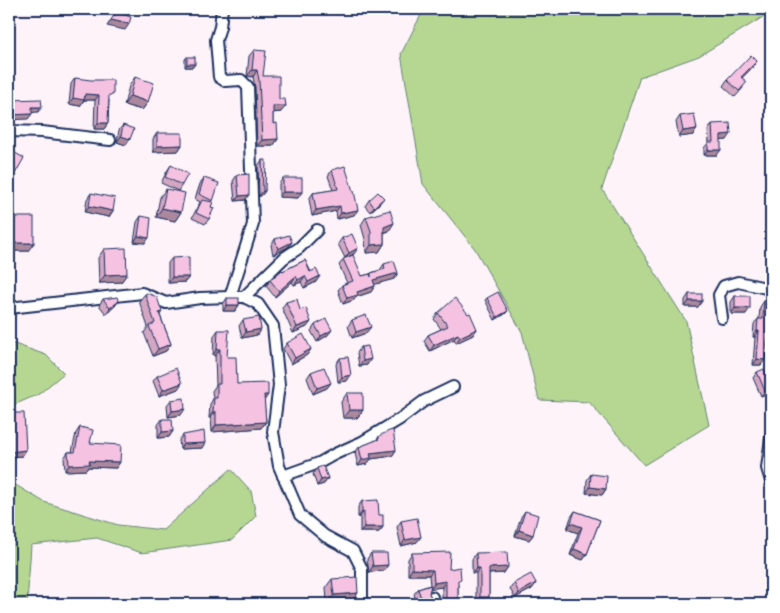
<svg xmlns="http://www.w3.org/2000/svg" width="780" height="613" font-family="Caveat,sans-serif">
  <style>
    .green { fill: #b5d791; stroke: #688378 }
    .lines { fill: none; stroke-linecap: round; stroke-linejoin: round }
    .street-casing { stroke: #1b2f5e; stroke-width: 14 }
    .street { stroke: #fff; stroke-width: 10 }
    .wall { fill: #d3a7c2; stroke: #1b2f5e }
    .shaded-wall { fill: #ac889e; stroke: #1b2f5e }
    .building { fill: #f5c2e1; stroke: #1b2f5e }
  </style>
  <rect width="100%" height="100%" fill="#fdf3f9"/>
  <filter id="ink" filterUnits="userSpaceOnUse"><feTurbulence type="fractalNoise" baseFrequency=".02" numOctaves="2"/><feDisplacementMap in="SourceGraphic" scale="10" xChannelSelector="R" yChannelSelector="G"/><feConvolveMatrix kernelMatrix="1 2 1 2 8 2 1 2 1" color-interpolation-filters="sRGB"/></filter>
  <g filter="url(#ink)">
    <g class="green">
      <polygon points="424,9 771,9 771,14 768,14 699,56 640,77 602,189 686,321 709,425 644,465 589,402 539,400 522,332 475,249 423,184 401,54"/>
      <polygon points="9,342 46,355 64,373 39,394 9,407"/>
      <polygon points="231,469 251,491 256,516 232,540 142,553 97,538 31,545 27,604 9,604 9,481 44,502 118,525 163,530"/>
    </g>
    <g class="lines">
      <defs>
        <g id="street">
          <polyline points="222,9 220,27 216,40 219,77 225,81 241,80 248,87 253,224 230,297"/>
          <polyline points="9,131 42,132 110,140"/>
          <polyline points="244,297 284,258 299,248 317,230"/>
          <polyline points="9,308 142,293 166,303 200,298 230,297 244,297 258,304 273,326 279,385 273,432 279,466 300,515 325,536 353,551 362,569 362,604"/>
          <polyline points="722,318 719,295 724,286 738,282 771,289"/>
          <polyline points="771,438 767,468 771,481"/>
          <polyline points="283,476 319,463 335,454 362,442 400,419 424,401 453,387"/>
          <polyline points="432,597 434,604"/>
        </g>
      </defs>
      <use href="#street" class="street-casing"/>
      <use href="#street" class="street"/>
    </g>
    <g class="wall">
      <polygon points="122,9 134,9 131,14"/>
      <polygon points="254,50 263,76 279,99 281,112 273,113 273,124 278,139 273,146 257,146 255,87 253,77 247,76 249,56"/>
      <polygon points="187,57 193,67 185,67 185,59"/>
      <polygon points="771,64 771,81 767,81 767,70"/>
      <polygon points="753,67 742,78 743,88 735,97 723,86 727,80"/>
      <polygon points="135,77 148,102 142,110 124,105 129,86"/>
      <polygon points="75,78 109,100 108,123 104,129 94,129 95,100 84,100 80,106 69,104 71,84"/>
      <polygon points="680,116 697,129 693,135 679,137 676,122"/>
      <polygon points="712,124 727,140 721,140 717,155 704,155 704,148 709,142 708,130"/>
      <polygon points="123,125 130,139 126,145 117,142 119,130"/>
      <polygon points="157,133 182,145 178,151 153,152 153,139"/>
      <polygon points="9,151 16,172 12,178 9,177"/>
      <polygon points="262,160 265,191 261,196 259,196 258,166"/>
      <polygon points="171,165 182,185 178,191 161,183 167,171"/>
      <polygon points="332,170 354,215 337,219 336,211 312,216 309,199 313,193 333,190 328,176"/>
      <polygon points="237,175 245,200 235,201 233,181"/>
      <polygon points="204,178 213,201 212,202 209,219 205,224 192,218 200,202 195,199 200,184"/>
      <polygon points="283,178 298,198 279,197 279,184"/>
      <polygon points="166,189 181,212 175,221 156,217 160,197"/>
      <polygon points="91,193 109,217 85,212 87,199"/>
      <polygon points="369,200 379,204 370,212 365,206"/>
      <polygon points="141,216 145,243 134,242 137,222"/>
      <polygon points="14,217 28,251 9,251 9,224"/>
      <polygon points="366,217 389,231 384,233 384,244 379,252 366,253 365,239 361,225"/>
      <polygon points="342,238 354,254 345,258 362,276 370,274 371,273 380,270 384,264 398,273 394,279 374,284 371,292 356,297 354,300 343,304 338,290 342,285 347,283 339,265 345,258 338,244"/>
      <polygon points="275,239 292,242 288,247 273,255 271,245"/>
      <polygon points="104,249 127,274 121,282 99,283 98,258"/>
      <polygon points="172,258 189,277 185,282 168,283 168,263"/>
      <polygon points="305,260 316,282 304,288 301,282 294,285 292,282 275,297 266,286 270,280 283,271"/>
      <polygon points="145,294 162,312 160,315 171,344 166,351 153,356 144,333 148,327 139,301"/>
      <polygon points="689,294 698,307 685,307 685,300"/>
      <polygon points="735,296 746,314 731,314 731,302"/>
      <polygon points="227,298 239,305 235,311 223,311 223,304"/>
      <polygon points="487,298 508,311 505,314 495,320 485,300"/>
      <polygon points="103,299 115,306 106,314 99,305"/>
      <polygon points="764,301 768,337 767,337 761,365 753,365 755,337 753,337 754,324 758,319 759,319 760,307"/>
      <polygon points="286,302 300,310 307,327 293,333 282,308"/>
      <polygon points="438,313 477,329 473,335 456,343 454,339 430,351 424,341 428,335 441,329 434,319"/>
      <polygon points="243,320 257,335 242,338 239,326"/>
      <polygon points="352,320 366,333 352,338 348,326"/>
      <polygon points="315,325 328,335 317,342 311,331"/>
      <polygon points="218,330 227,357 237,384 264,400 266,422 261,428 212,432 211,418 209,418 210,404 213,399 212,391 216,385 215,356 213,355 214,336"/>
      <polygon points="287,343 311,349 307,355 291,364 283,349"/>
      <polygon points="361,347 367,365 359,366 357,353"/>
      <polygon points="340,358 347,381 338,382 336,364"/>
      <polygon points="311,372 327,388 313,394 307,378"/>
      <polygon points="757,372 768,393 761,396 753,378"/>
      <polygon points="157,376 178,389 159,396 153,381"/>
      <polygon points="347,393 363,410 357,418 343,418 341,402"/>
      <polygon points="171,400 181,415 168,417 167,405"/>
      <polygon points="9,413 26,450 22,456 9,457"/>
      <polygon points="162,419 173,431 169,437 158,438 158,425"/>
      <polygon points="80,427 90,443 120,462 116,468 88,467 86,470 65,471 64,458 68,452 72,452 76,433"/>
      <polygon points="183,435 202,448 180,449 179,440"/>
      <polygon points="379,436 396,450 392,456 371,459 367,464 358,466 355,453 359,447 377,440"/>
      <polygon points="317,468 328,478 324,484 317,486 313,474"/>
      <polygon points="591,474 606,489 602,495 586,493 587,480"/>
      <polygon points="362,501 379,515 383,527 379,532 360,532 360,517 358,517 358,507"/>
      <polygon points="525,511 533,535 529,540 515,536 521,517"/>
      <polygon points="575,511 600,520 587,554 583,560 570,555 578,533 567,529 571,517"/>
      <polygon points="401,521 417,542 401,546 397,527"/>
      <polygon points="371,553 384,571 369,572 367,559"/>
      <polygon points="412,553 449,569 458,585 458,604 442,604 442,587 430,588 429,593 433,603 436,604 417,604 414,594 418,589 430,585 429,575 408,575 408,559"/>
      <polygon points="476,553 504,573 489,574 489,597 485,603 476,603 476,573 472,573 472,559"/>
      <polygon points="332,579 352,602 327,603 326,587"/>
      <polygon points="514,583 536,583 532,589 515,598 510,589"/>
    </g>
    <g class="shaded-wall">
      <polygon points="168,9 178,9 177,12 168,10"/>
      <polygon points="111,20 129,24 125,30 107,26"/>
      <polygon points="757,61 753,67 737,83 741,77"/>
      <polygon points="187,64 195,64 193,67 185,67"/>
      <polygon points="252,70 257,70 253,77 247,76"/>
      <polygon points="771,75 771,81 767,81"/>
      <polygon points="85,94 99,95 95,100 84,100 80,106 69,104 73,98"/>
      <polygon points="130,96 148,102 142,110 124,105"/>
      <polygon points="273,106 286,106 281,112 268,113"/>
      <polygon points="32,107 42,107 38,112 28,113"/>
      <polygon points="32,114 28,119 9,120 9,115"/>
      <polygon points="98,123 108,123 104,129 94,129"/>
      <polygon points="697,129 693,135 679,137 683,131"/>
      <polygon points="731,134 727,140 717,141 721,135"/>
      <polygon points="121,136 130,139 126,145 117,142"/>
      <polygon points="278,139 273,146 257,146 262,140"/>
      <polygon points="182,145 178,151 153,152 157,146"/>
      <polygon points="708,150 721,150 717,155 704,155"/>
      <polygon points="263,191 265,191 261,196 259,196"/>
      <polygon points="283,192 302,192 298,198 279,197"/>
      <polygon points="249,195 245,200 235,201 239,196"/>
      <polygon points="384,198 379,204 370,212 374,207"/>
      <polygon points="89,206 113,211 109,217 85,212"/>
      <polygon points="340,206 336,211 312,216 316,210"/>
      <polygon points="162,208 181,212 175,221 156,217"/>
      <polygon points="358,210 354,215 337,219 341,213"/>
      <polygon points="394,223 389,231 378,234 384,227"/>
      <polygon points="138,236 149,238 145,243 134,242"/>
      <polygon points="292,242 288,247 273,255 278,249"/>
      <polygon points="14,243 34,243 28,251 9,251"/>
      <polygon points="384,244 379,252 366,253 371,245"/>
      <polygon points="358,248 354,254 345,258 349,253"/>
      <polygon points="398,273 394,279 369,286 373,280"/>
      <polygon points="127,274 121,282 99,283 105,275"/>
      <polygon points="296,276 292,282 275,297 279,291"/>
      <polygon points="305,276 301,282 294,285 298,280"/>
      <polygon points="320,276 316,282 304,288 308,282"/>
      <polygon points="172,277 189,277 185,282 168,283"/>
      <polygon points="375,286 371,292 356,297 354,300 343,304 347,298 357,292"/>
      <polygon points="119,301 115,306 106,314 110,308"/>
      <polygon points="689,301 702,301 698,307 685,307"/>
      <polygon points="227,305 239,305 235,311 223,311"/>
      <polygon points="735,308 750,308 746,314 731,314"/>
      <polygon points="508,311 505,314 495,320 497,317"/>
      <polygon points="311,322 307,327 293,333 297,327"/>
      <polygon points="371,327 366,333 352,338 356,332"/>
      <polygon points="261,329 257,335 242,338 246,332"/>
      <polygon points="477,329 473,335 456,343 460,337"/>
      <polygon points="332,330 328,335 317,342 321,336"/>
      <polygon points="757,331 759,331 755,337 753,337"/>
      <polygon points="768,331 771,331 771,333 768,337 764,337"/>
      <polygon points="458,334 454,339 430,351 434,345"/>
      <polygon points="171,344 166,351 153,356 158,349"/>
      <polygon points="217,349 220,349 215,356 213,355"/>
      <polygon points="311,349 307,355 291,364 295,358"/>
      <polygon points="371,359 367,365 359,366 363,361"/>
      <polygon points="757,359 765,360 761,365 753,365"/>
      <polygon points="351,375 347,381 338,382 342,377"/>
      <polygon points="182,383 178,389 159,396 163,390"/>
      <polygon points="331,383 327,388 313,394 317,388"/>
      <polygon points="771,388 768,393 761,396 765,391"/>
      <polygon points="264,395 268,395 264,401"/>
      <polygon points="185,409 181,415 168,417 172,411"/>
      <polygon points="349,410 363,410 357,418 343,418"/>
      <polygon points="213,412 216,412 211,418 209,418"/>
      <polygon points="266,422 261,428 212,432 216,425"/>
      <polygon points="173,431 169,437 158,438 162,432"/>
      <polygon points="205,443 202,448 180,449 183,444"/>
      <polygon points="26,450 22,456 9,457 9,454 10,452"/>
      <polygon points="396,450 392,456 371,459 367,464 358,466 362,460 370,453"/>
      <polygon points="89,461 120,462 116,468 88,467 86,470 65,471 69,465"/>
      <polygon points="328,478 324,484 317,486 321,480"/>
      <polygon points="590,487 606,489 602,495 586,493"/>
      <polygon points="364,511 360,517 358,517 362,512"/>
      <polygon points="571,523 582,527 578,533 567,529"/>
      <polygon points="364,527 383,527 379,532 360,532"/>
      <polygon points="519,530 533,535 529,540 515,536"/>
      <polygon points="421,537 417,542 401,546 405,540"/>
      <polygon points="574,549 587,554 583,560 570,555"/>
      <polygon points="388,565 384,571 369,572 373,566"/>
      <polygon points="508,567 504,573 485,574 489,568"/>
      <polygon points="477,568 480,568 476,573 472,573"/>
      <polygon points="412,569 433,570 429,575 408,575"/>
      <polygon points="446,581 442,587 430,589 434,583"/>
      <polygon points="536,583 532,589 515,598 519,593"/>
      <polygon points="358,593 352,602 327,603 334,595"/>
      <polygon points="480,597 489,597 485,603 476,603"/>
    </g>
    <g class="building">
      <polygon points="116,12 131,17 129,24 111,20"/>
      <polygon points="254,50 266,51 263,76 279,76 279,99 285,99 286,106 273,106 273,124 277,123 278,139 262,140 259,80 257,70 252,70"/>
      <polygon points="751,55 757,61 741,77 747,82 739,91 727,80"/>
      <rect x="187" y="57" width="8" height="7"/>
      <polygon points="135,77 154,83 148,102 130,96"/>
      <polygon points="75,78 91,80 113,80 113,95 109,95 108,123 98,123 99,95 85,94 84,100 73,98"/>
      <polygon points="41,99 42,107 32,107 32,114 9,115 9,100"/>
      <polygon points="694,114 697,129 683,131 680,116"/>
      <polygon points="730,123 731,134 721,135 721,150 708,150 708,142 713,142 712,124"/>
      <polygon points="123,125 134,129 130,139 121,136"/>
      <polygon points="157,133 182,133 182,145 157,146"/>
      <polygon points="10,150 24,158 16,172 9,168 9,152"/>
      <polygon points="262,160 266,160 265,191 263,191"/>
      <polygon points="171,165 188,174 182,185 165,177"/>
      <polygon points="345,166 353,191 354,191 358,210 341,213 340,206 316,210 313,193 338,189 332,170"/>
      <polygon points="249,174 249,195 239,196 237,175"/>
      <polygon points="204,178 219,183 213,201 199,194"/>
      <rect x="283" y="178" width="19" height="14"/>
      <polygon points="166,189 185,193 181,212 162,208"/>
      <polygon points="378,192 384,198 374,207 369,200"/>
      <polygon points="91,193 115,198 113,211 89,206"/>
      <polygon points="202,200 213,202 211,207 214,208 209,219 196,213"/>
      <polygon points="390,210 394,223 384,227 384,244 371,245 371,231 366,217"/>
      <polygon points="141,216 151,218 149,238 138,236"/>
      <rect x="14" y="217" width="20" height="26"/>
      <polygon points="352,234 358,248 349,253 342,238"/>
      <polygon points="289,235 292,242 278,249 275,239"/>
      <polygon points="126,248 127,274 105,275 104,249"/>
      <polygon points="353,255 362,276 370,274 371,277 371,273 385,269 384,264 394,261 398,273 373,280 375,286 357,292 358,295 347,298 342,285 353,281 343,259"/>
      <polygon points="189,257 189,277 172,277 172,258"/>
      <polygon points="305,260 310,272 316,269 320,276 308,282 305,276 298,280 296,276 279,291 270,280 282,270 283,271"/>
      <polygon points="498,292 508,311 497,317 487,298"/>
      <polygon points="147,293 157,297 162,312 159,313 171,344 158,349 149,326 155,323 145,294"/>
      <rect x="689" y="294" width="13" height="7"/>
      <rect x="735" y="296" width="15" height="12"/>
      <polygon points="117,297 119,301 110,308 103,299"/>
      <rect x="227" y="298" width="12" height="7"/>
      <polygon points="455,298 468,314 470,313 477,329 460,337 458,334 434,345 428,335 448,326 438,313"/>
      <polygon points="297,299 300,310 306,308 311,322 297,327 286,302"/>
      <polygon points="764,301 771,301 771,331 768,331 765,360 757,359 759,331 757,331 758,319 763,319"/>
      <polygon points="366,315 371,327 356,332 352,320"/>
      <polygon points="259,317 261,329 246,332 243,320"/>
      <polygon points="326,319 332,330 321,336 315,325"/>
      <polygon points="218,330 229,330 227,357 236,357 237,384 268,383 268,395 264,395 266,422 216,425 216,412 213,412 214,398 217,398 217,384 220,384 220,349 217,349"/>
      <polygon points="303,334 311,349 295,358 287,343"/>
      <polygon points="368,346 371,359 363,361 361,347"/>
      <polygon points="348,357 351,375 342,377 340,358"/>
      <polygon points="324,367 331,383 317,388 311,372"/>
      <polygon points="176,368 182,383 163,390 157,376"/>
      <polygon points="764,369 771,385 771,388 765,391 757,372"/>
      <polygon points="347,393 363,393 363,410 349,410"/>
      <polygon points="184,398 185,409 172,411 171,400"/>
      <polygon points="9,413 24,413 26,450 10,452"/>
      <polygon points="162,419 172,419 173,431 162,432"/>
      <polygon points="80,427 93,430 90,443 121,445 120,462 89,461 90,464 69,465 68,452 75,452"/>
      <polygon points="393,430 396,450 370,453 371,458 362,460 359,447 379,439 379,436 389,431"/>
      <polygon points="204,431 205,443 183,444 183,435"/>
      <polygon points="323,466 328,478 321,480 317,468"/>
      <polygon points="591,474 607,476 606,489 590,487"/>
      <polygon points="378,500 379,515 383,515 383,527 364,527 364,511 362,512 362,501"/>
      <polygon points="525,511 538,515 533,535 519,530"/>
      <polygon points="575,511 600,520 587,554 574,549 582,527 571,523"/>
      <polygon points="417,518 421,537 405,540 401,521"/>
      <polygon points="450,552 449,569 460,567 461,580 458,580 458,604 446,604 446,581 434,583 433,570 412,569 412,553"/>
      <polygon points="507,552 508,567 489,568 489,597 480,597 480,568 477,568 476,553"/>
      <polygon points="371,553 387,553 388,565 373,566"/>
      <polygon points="531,574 536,583 519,593 514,583"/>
      <polygon points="357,577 358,593 334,595 332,579"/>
      <polygon points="431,585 429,593 433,603 436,604 423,604 418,589"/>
      <polygon points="494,601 496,604 488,604"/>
    </g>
  </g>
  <rect width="780" height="613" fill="none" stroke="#fff" stroke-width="30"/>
  <rect x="15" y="15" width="750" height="583" fill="none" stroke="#1b2f5e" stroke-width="2" filter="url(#ink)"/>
</svg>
